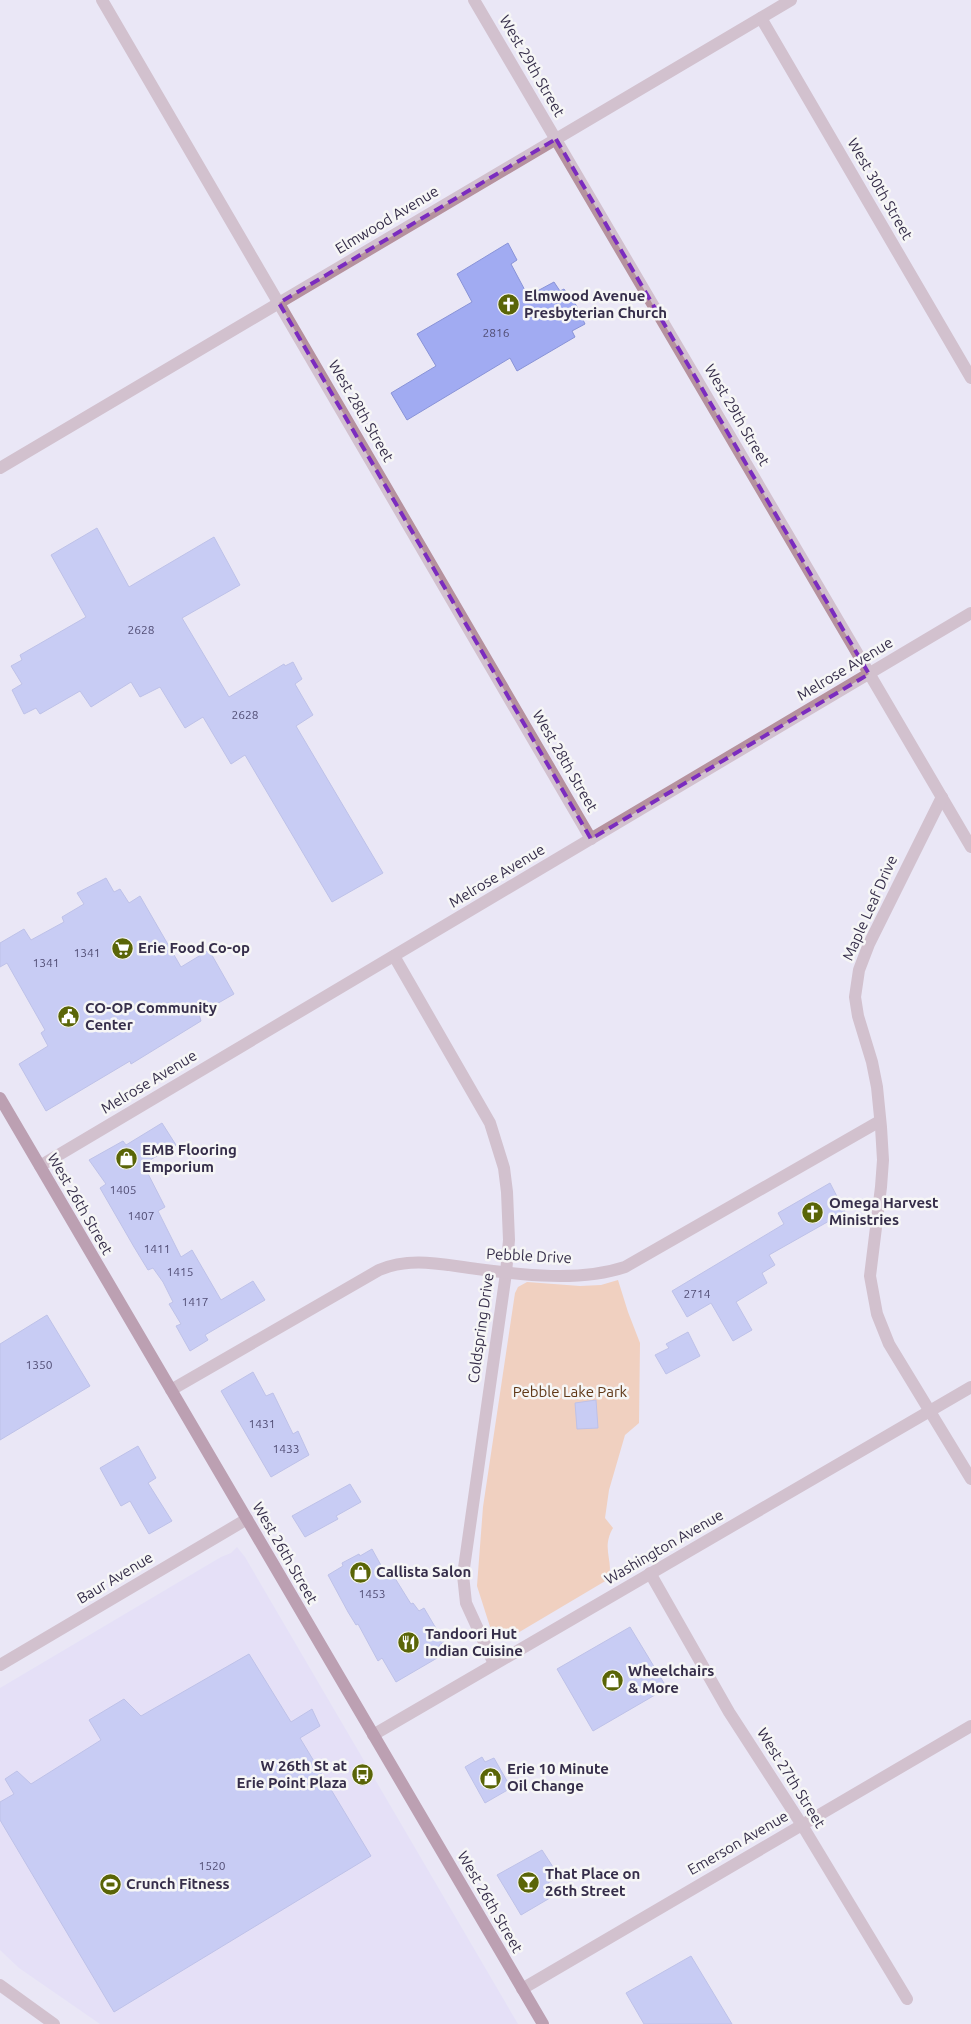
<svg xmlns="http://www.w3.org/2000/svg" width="971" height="2024" font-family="Ubuntu,sans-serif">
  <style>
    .built { fill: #e0d8f9 }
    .green { fill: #f9b37f }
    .building { fill: #a1abf2; stroke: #8993d7 }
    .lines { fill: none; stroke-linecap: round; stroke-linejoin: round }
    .minor { stroke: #b6929e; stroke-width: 12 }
    .major { stroke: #864960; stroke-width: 12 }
    .marked { fill: none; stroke: #7b2cbf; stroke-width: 4; stroke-dasharray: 10 6; stroke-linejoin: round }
    .labels { text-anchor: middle; stroke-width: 5; stroke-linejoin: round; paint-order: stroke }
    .number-label { font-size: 12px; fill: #514d74 }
    .street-label { font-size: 15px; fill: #362e4a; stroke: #f6f6f6 }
    .poi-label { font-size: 15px; font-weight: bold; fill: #362e4a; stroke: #f6f6f6; text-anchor: start }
    .park-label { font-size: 15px; fill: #5f3716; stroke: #f6f6f6 }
  </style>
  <rect width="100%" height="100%" fill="#eae7f6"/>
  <polygon class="built" points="237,1547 245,1557 518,2024 100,2024 19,1968 0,1950 0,1688 221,1557 231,1553"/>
  <path class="green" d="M 618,1280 L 628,1312 L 640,1343 L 639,1423 L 625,1435 L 609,1490 L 605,1518 L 613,1528 C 600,1550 616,1563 607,1580 L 511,1637 L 498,1637 L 492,1633 L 477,1586 L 483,1507 L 515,1293 L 518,1287 L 527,1282 L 580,1286 L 601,1285 Z"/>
  <g class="building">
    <polygon points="508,243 517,260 511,264 528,296 554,282 560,291 564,289 576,305 585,324 572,331 575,337 517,371 510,358 407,420 391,393 436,366 417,334 472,302 457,274"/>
    <polygon points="97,528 129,587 214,537 240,585 182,618 229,697 284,664 285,666 293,662 302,679 295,684 313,715 296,726 383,873 332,902 245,755 231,764 203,717 185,728 160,687 140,697 131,682 91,707 80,691 40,714 36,708 24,714 12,690 22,684 11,666 22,660 20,655 86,617 51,555"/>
    <polygon points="106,878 114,892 120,889 129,903 140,896 181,967 209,950 234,994 199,1014 201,1021 131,1064 130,1061 46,1111 19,1064 48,1046 41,1033 45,1030 7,963 0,967 0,943 24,929 31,940 64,922 62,917 84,904 77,893"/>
    <polygon points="162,1123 176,1145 143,1164 165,1207 158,1211 181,1257 192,1250 221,1300 253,1281 265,1300 205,1335 208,1340 190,1351 176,1326 181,1324 169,1304 173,1302 163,1282 153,1268 148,1270 134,1247 100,1188 106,1184 89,1160 123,1141 126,1145"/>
    <polygon points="830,1183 845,1212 769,1255 775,1265 762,1273 767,1283 736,1302 752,1330 733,1341 711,1303 687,1317 672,1291 784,1224 778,1213"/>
    <polygon points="47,1315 90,1386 0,1440 0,1344"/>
    <polygon points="688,1332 700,1356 666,1374 655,1355 669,1348 666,1344"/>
    <polygon points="253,1372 266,1396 273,1393 293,1434 298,1431 309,1455 271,1477 221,1391"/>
    <polygon points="596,1400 598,1428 577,1429 575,1403"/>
    <polygon points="138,1446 156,1478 148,1483 172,1521 149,1534 130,1501 121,1506 100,1468"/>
    <polygon points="350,1484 361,1502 336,1516 338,1519 305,1537 292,1516"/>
    <polygon points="372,1549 388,1578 393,1575 411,1604 413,1603 419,1611 424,1608 444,1642 439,1645 444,1654 396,1682 382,1658 378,1661 358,1624 356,1625 348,1612 328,1575 343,1566 342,1563 359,1554 360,1556"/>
    <polygon points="630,1627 667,1688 593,1731 557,1669"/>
    <polygon points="249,1654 291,1722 312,1709 320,1726 300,1738 371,1856 114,2012 0,1820 0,1802 14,1794 5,1779 17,1771 31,1784 101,1740 89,1720 124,1699 141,1716"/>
    <polygon points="482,1757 485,1762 494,1758 511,1788 485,1803 465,1767"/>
    <polygon points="542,1850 553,1867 551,1869 555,1879 548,1883 555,1895 521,1915 497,1875"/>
    <polygon points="691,1956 732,2024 644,2024 626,1993"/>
  </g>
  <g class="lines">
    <g class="minor">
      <polyline points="102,0 591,839"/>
      <polyline points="474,0 971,847"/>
      <polyline points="761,18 971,378"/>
      <polyline points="0,468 791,0"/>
      <polyline points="942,797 869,944 859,970 855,997 858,1016 872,1062 877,1087 881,1127 883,1160 881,1187 870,1276 877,1314 889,1344 971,1479"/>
      <polyline points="394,956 490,1123 504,1168 507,1192 509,1240 506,1273 463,1575 466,1603 494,1664"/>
      <polyline points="40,1166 971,613"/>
      <path d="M 171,1390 L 379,1270 C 411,1256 444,1265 477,1269 C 523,1275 580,1282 625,1267 L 880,1121"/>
      <polyline points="650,1573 729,1712 802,1825 907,1999"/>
      <polyline points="0,1665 247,1519"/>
      <polyline points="373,1735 971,1387"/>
      <polyline points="0,1985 54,2024"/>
      <polyline points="522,1989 971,1726"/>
    </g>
    <polyline class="major" points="0,1098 543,2024"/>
  </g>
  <path d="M0 0H971V2024H0ZM 556,139 L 869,674 L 591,839 L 279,303 Z" fill="#eae7f6" fill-opacity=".55" fill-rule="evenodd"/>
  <path class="marked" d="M 556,139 L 869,674 L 591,839 L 279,303 Z"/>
  <defs>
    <symbol id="church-disc" viewBox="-11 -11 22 22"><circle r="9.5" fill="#5a6507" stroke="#f6f6f6"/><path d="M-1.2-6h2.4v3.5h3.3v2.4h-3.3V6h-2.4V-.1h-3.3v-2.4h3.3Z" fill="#fff"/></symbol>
    <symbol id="supermarket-disc" viewBox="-11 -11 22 22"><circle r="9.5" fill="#5a6507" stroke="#f6f6f6"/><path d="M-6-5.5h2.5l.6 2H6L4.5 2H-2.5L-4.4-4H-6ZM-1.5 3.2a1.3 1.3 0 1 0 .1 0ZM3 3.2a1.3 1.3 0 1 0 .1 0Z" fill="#fff"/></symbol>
    <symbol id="civic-disc" viewBox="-11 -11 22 22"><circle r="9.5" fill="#5a6507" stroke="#f6f6f6"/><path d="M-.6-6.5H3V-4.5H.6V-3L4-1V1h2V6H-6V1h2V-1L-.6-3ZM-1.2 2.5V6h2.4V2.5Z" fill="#fff"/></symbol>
    <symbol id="shop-disc" viewBox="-11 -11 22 22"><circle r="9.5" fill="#5a6507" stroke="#f6f6f6"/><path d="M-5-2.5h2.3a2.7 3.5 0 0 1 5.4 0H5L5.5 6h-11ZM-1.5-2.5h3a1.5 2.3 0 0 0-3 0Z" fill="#fff"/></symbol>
    <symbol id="restaurant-disc" viewBox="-11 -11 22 22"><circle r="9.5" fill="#5a6507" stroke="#f6f6f6"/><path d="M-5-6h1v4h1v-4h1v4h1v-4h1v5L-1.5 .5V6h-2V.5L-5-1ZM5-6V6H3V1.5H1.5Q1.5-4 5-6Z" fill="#fff"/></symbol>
    <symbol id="bus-disc" viewBox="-11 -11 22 22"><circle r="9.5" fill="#5a6507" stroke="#f6f6f6"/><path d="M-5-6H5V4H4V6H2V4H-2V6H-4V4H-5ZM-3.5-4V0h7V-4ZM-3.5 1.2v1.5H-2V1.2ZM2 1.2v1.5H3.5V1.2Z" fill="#fff"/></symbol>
    <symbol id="bar-disc" viewBox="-11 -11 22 22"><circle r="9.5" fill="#5a6507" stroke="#f6f6f6"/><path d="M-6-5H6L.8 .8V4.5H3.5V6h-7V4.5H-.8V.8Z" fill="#fff"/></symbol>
    <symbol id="stadium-disc" viewBox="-11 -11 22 22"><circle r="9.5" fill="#5a6507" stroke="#f6f6f6"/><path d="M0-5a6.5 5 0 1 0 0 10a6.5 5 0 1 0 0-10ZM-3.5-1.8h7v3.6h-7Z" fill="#fff"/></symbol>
  </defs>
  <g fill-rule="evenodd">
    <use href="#church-disc" x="496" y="292" width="25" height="25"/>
    <use href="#supermarket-disc" x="110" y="936" width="25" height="25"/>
    <use href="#civic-disc" x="56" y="1004" width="25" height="25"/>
    <use href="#shop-disc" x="114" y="1146" width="25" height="25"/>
    <use href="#church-disc" x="800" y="1200" width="25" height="25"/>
    <use href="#shop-disc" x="348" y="1560" width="25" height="25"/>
    <use href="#restaurant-disc" x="396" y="1630" width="25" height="25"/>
    <use href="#shop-disc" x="600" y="1668" width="25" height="25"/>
    <use href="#bus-disc" x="350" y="1762" width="25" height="25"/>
    <use href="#shop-disc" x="478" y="1766" width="25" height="25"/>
    <use href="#bar-disc" x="516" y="1870" width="25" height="25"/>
    <use href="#stadium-disc" x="98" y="1872" width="25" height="25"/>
  </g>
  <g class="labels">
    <g class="number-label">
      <text x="496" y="337">2816</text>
      <text x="141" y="634">2628</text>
      <text x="245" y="719">2628</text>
      <text x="87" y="957">1341</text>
      <text x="46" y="967">1341</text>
      <text x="123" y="1194">1405</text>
      <text x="141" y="1220">1407</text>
      <text x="157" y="1253">1411</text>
      <text x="180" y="1276">1415</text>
      <text x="697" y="1298">2714</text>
      <text x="195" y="1306">1417</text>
      <text x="39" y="1369">1350</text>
      <text x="262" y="1428">1431</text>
      <text x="286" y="1453">1433</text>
      <text x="372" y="1598">1453</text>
      <text x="212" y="1870">1520</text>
    </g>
    <g class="street-label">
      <text transform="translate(532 66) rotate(60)" y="5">West 29th Street</text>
      <text transform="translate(880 189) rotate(60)" y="5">West 30th Street</text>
      <text transform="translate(387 220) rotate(-31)" y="5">Elmwood Avenue</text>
      <text transform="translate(361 411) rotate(60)" y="5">West 28th Street</text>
      <text transform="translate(737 415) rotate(60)" y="5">West 29th Street</text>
      <text transform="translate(845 669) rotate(-31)" y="5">Melrose Avenue</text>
      <text transform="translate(565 761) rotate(60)" y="5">West 28th Street</text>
      <text transform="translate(497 876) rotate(-31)" y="5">Melrose Avenue</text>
      <text transform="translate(870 908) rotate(-66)" y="5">Maple Leaf Drive</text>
      <text transform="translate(149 1082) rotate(-31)" y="5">Melrose Avenue</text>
      <text transform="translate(80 1204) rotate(60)" y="5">West 26th Street</text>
      <text transform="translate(529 1256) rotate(3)" y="5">Pebble Drive</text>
      <text transform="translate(481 1328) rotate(-82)" y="5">Coldspring Drive</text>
      <text transform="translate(664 1547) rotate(-30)" y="5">Washington Avenue</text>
      <text transform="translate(285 1553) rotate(60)" y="5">West 26th Street</text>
      <text transform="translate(115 1578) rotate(-31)" y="5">Baur Avenue</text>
      <text transform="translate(791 1778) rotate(58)" y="5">West 27th Street</text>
      <text transform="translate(738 1843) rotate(-30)" y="5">Emerson Avenue</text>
      <text transform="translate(490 1902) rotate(60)" y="5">West 26th Street</text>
    </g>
    <g class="poi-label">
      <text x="524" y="301">Elmwood Avenue<tspan x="524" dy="17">Presbyterian Church</tspan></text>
      <text x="138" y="953">Erie Food Co-op</text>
      <text x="85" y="1013">CO-OP Community<tspan x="85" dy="17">Center</tspan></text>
      <text x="142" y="1155">EMB Flooring<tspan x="142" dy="17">Emporium</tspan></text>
      <text x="829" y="1208">Omega Harvest<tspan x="829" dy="17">Ministries</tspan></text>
      <text x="376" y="1577">Callista Salon</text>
      <text x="425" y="1639">Tandoori Hut<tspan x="425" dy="17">Indian Cuisine</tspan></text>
      <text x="628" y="1676">Wheelchairs<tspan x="628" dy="17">&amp; More</tspan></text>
      <text x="347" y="1771" text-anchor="end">W 26th St at<tspan x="347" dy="17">Erie Point Plaza</tspan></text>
      <text x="507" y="1774">Erie 10 Minute<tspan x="507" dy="17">Oil Change</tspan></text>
      <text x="545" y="1879">That Place on<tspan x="545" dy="17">26th Street</tspan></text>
      <text x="126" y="1889">Crunch Fitness</text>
    </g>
    <g class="park-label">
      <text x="570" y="1397">Pebble Lake Park</text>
    </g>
  </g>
</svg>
